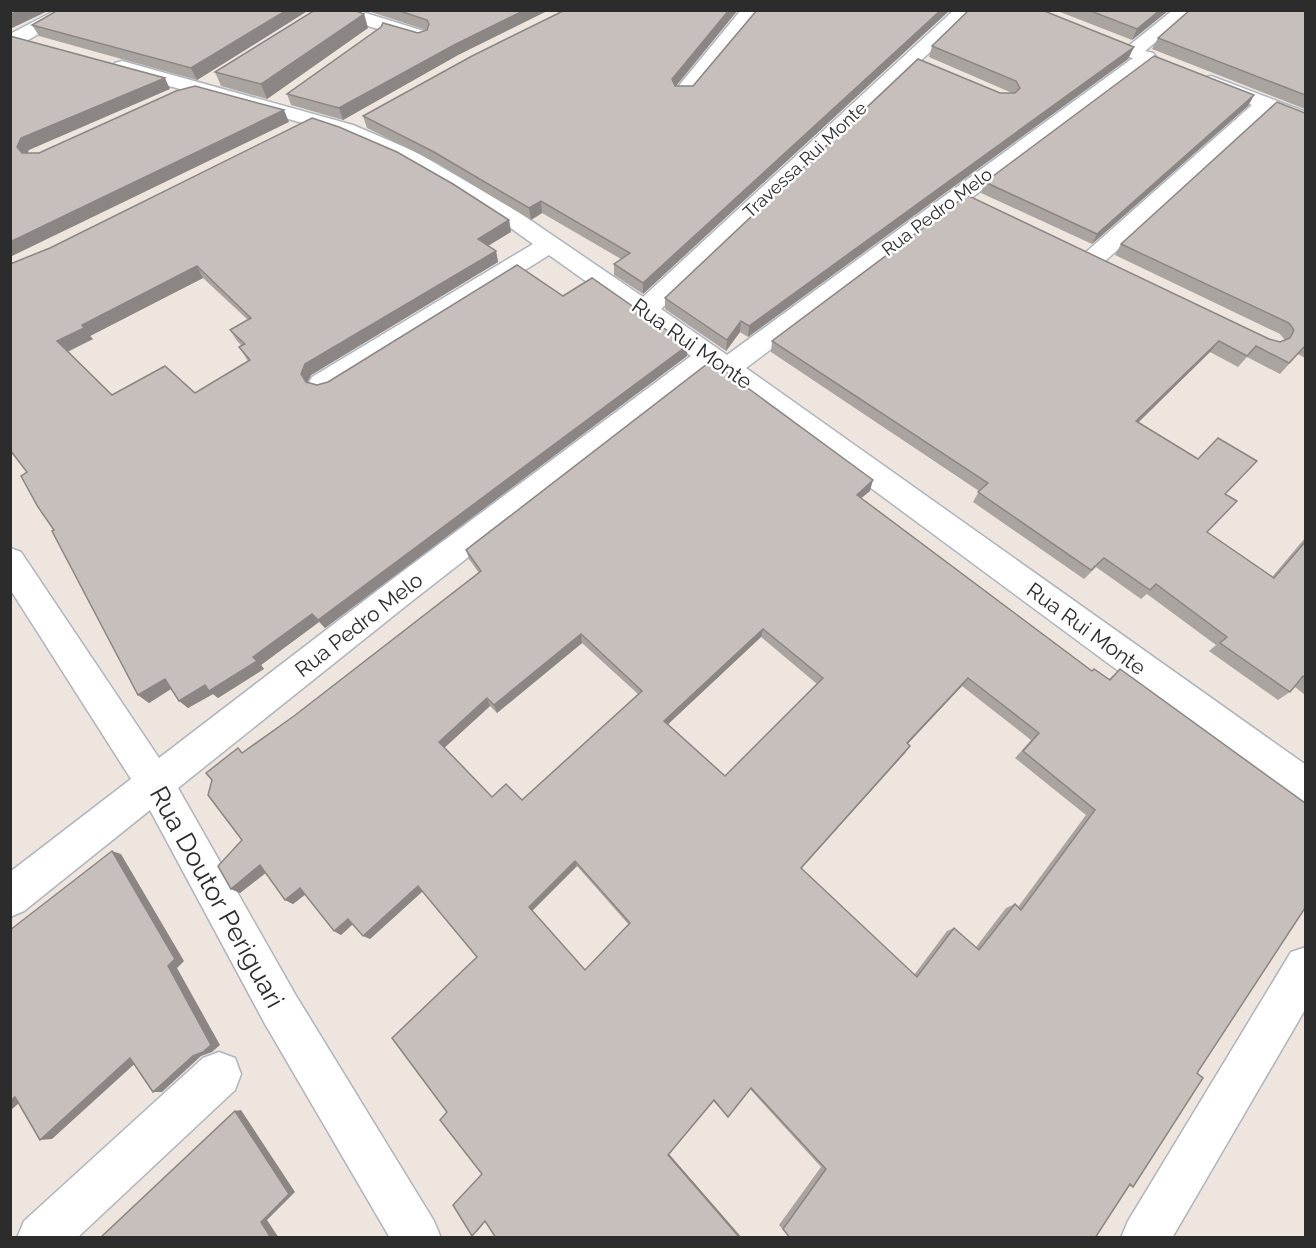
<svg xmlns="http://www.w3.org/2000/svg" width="1316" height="1248" font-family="Raleway,sans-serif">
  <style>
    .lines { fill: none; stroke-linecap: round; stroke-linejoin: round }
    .minor-casing { stroke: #afb4bc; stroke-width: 3 }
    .minor { fill: #fff; fill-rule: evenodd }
    .wall { fill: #aaa4a1; fill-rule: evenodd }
    .shaded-wall { fill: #8b8683 }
    .building { fill: #c6bfbb; stroke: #8b8683; stroke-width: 1.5; fill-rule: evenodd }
    .labels { text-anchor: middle; stroke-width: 5; stroke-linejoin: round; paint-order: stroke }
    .far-street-label { font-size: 18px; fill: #2c2c2c; stroke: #fff }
    .street-label { font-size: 21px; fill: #2c2c2c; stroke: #fff }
    .near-street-label { font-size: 26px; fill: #2c2c2c; stroke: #fff }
  </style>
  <rect width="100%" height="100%" fill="#eee5df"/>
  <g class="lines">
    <defs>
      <g id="minor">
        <polygon points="56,10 80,10 23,43 10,43 10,34"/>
        <polygon points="327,10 356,10 427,32 429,36 427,40 413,40 330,14"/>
        <polygon points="741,10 759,10 755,19 691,96 677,96 674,92 677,88"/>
        <polygon points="954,10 974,10 661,309 727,355 1133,58 1126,56 1123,52 1126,48 1173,10 1194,10 1145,51 1153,53 1156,57 1153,61 746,368 1306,765 1306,805 1293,800 710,369 412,601 178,788 295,994 434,1221 441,1238 390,1238 265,1024 150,810 24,911 10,917 10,872 131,779 10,589 10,548 21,552 159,758 390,581 691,356 549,255 332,391 322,394 312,391 308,384 312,377 533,244 501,221 400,162 339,133 115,71 112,67 115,63 122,61 353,125 416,152 517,211 643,297"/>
        <polygon points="1211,76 1306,112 1306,125 1269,112 1103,263 1094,266 1085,263 1082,258 1085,253 1252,105 1204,86 1201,82 1204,78"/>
        <polygon points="1306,947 1306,1008 1172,1238 1121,1238 1128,1221 1291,952"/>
        <polygon points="219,1052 235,1058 241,1074 235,1090 77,1238 17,1238 24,1221 203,1058"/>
      </g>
    </defs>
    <use href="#minor" class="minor-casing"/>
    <use href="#minor" class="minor"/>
  </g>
  <g class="wall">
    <polygon points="58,10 309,10 197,80 39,36 32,25"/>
    <polygon points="365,10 549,10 458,55 343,120 291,105 287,94 426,30"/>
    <polygon points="757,10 950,10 643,294 614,275 614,264 621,259 542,213 531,220 437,163 367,128 363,116 676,86 693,86"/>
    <polygon points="1055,10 1169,10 1132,40"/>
    <polygon points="1305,10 1305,109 1152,49 1158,38"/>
    <polygon points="364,14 368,28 267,99 221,86 215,72"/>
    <polygon points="932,46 1134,47 1128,59 748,337 740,332 726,351 665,309 665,298 1000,93 1012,93 929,57"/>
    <polygon points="1254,95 1248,106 1092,244 981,193 985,182"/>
    <polygon points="1305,113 1305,358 1298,354 1280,374 1247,357 1238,367 1210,352 1138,423 1225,494 1207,532 1272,577 1305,538 1305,695 1295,687 1290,692 1278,700 1209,651 1216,645 1147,594 1141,599 1096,567 1084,579 973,502 979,491 771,352 772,341 1269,339 1280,342 1285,340 1280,334 1115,255 1121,244"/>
    <path d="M 509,220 L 511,232 L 488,246 L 496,251 L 498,262 L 311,375 L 307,383 L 317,385 L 328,382 L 563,296 L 687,356 L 325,628 L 319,622 L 261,665 L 264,669 L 218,698 L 213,694 L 188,708 L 171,689 L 149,703 L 138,695 L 54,530 L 27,472 L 10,264 ZM 203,278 L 248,320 L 230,330 L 237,341 L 242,346 L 239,347 L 248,361 L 195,393 L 112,395 L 68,352 L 93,339 L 90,336 Z"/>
    <path d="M 870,491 L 861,498 L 1092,671 L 1108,680 L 1120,669 L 1197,1073 L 1133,1187 L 1129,1186 L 790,1238 L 779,1225 L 821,1167 L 750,1089 L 728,1117 L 713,1101 L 669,1154 L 742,1238 L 485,1222 L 477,1232 L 482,1174 L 447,1112 L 477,957 L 423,891 L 370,939 L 353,924 L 341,935 L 334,931 L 305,895 L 293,904 L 285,900 L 266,873 L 240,893 L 231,889 L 242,840 L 243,753 L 294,716 L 479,573 L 469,559 L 466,550 ZM 761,637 L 817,684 L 725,776 L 668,724 ZM 582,643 L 638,694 L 522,800 L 492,797 L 444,748 L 490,706 L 497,713 ZM 962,686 L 1031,740 L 1015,758 L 1086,815 L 1018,907 L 1015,904 L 1006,908 L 976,947 L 954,928 L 947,931 L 914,975 L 801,869 L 905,753 L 910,746 L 908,743 ZM 577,866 L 629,925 L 585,970 L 532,911 Z"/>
  </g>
  <g class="shaded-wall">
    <polygon points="20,10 50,10 10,29 10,15"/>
    <polygon points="287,10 309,10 197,80 191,68"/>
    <polygon points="525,10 549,10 458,55 343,120 339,108 456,44"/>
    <polygon points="729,10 738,10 672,91 672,79"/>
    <polygon points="941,10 950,10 643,294 643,283"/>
    <polygon points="1160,10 1169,10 1132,40 1137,29"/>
    <polygon points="364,14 368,28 267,99 261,84"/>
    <polygon points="1134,47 1128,59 748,337 749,326"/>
    <polygon points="165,78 170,89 29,150 25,158 17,147 21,138"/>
    <polygon points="1254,95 1248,106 1092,244 1097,234"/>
    <polygon points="284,110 289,122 10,257 10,242"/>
    <polygon points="541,201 542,213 531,220 529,208"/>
    <polygon points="509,220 511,232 481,250 478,239"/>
    <polygon points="496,251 498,262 311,375 306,385 301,374 305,364"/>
    <polygon points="197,266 203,278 90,336 93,339 66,352 57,341 82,325"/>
    <polygon points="741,321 740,332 726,351 727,340"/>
    <polygon points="1219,341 1210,352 1128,432 1136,421"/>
    <polygon points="688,345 687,356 325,628 318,620"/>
    <polygon points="873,480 870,491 853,505 857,495"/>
    <polygon points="312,614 319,622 261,665 264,669 218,698 213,694 188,708 179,701"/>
    <polygon points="763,629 761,637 664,728 664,721"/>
    <polygon points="581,634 582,643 497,713 494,705"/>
    <polygon points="968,678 962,686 902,750 907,743"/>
    <polygon points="165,679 174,687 149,703 138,695"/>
    <polygon points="487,698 490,706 443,749 439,742"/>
    <polygon points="910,746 905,753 797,873 801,868"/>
    <polygon points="112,851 121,854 184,961 177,968 220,1045 212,1052 201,1056 162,1092 153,1092 168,966"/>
    <polygon points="575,861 577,866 532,911 529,907"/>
    <polygon points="260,865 269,870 240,893 231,889"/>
    <polygon points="418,886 424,890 370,939 363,936"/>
    <polygon points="300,888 308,892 293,904 285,900"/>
    <polygon points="348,919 355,922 341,935 334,931"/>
    <polygon points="130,1058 140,1059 52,1139 40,1140"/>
    <polygon points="27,1096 10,1111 10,1101 15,1097"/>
    <polygon points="241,1110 295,1192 267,1220 279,1238 271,1238 261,1222 235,1111"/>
    <polygon points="668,1153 742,1238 740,1238 668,1155"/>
  </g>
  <g class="building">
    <polygon points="10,10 20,10 10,15"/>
    <polygon points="58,10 287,10 191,68 32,25"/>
    <polygon points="315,10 353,10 364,14 261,84 215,72"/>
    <polygon points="397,10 525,10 456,44 339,108 287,94 381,27 383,23 418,33 427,30 429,24 427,20"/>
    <polygon points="565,10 729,10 672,79 675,86 693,86 757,10 941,10 643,283 614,264 630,253 541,201 529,208 434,152 363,116 472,56"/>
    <polygon points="969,10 1042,10 1134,47 749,326 741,321 727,340 665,298 918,59 1000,93 1015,93 1020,88 1016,81 932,46"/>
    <polygon points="1088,10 1160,10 1137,29"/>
    <polygon points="1190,10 1305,10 1305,95 1158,38"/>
    <polygon points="10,36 165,78 21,138 17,147 22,153 39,153 176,91 195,86 284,110 10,242"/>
    <polygon points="1154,56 1254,95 1097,234 985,182"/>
    <polygon points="1277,102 1305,113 1305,346 1289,363 1256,346 1247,356 1219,341 1136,421 1198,459 1218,438 1257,461 1225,494 1237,501 1207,532 1274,578 1305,542 1305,678 1303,676 1290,692 1220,643 1227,637 1156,584 1150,590 1104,558 1091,570 978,492 988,483 772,341 967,195 1269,339 1280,342 1290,338 1294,330 1289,323 1121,244"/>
    <path d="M 312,118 L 339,127 L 397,152 L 453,184 L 509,220 L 478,239 L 496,251 L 305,364 L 301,374 L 306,382 L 317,385 L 328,382 L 517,265 L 563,296 L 592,278 L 688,345 L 318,620 L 312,614 L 253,657 L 257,661 L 209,691 L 205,685 L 179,701 L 165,679 L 138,695 L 52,531 L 54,530 L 38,507 L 21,476 L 27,472 L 10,450 L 10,264 L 50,248 ZM 197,266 L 251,318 L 230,330 L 245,344 L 239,347 L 250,360 L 195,393 L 165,366 L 112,395 L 57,341 L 84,328 L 82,325 Z"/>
    <path d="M 711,361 L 873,480 L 857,495 L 1092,671 L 1094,669 L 1110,680 L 1120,669 L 1305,803 L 1305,908 L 1197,1073 L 1203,1078 L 1133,1187 L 1130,1184 L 1095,1238 L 790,1238 L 783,1229 L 826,1169 L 751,1088 L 728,1117 L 714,1100 L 668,1155 L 740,1238 L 496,1238 L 485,1221 L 472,1236 L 453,1205 L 482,1174 L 440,1120 L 447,1112 L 392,1038 L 477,957 L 418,886 L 363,936 L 348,919 L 334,931 L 300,888 L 285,900 L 260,865 L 231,889 L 218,866 L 242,840 L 208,795 L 212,780 L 206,773 L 238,748 L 242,753 L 294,716 L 481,571 L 466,550 ZM 763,629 L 823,678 L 725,776 L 664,721 ZM 581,634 L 642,691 L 522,800 L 506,784 L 492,797 L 439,742 L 487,698 L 494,705 ZM 968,678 L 1039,733 L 1023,751 L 1095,810 L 1021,910 L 1015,904 L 979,950 L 954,928 L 917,977 L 801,868 L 910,746 L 907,743 ZM 575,861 L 630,923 L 585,970 L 529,907 Z"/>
    <polygon points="112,851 175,959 168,966 211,1045 203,1052 193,1056 153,1092 130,1058 40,1140 15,1097 10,1101 10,930"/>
    <polygon points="235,1111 289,1194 261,1222 271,1238 100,1238"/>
  </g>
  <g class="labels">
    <g class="far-street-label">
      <text transform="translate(805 160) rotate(-43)" y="6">Travessa Rui Monte</text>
      <text transform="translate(937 212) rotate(-37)" y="6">Rua Pedro Melo</text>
    </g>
    <g class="street-label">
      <text transform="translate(692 344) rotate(35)" y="7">Rua Rui Monte</text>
      <text transform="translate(359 625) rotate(-38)" y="7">Rua Pedro Melo</text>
      <text transform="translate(1086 629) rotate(36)" y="7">Rua Rui Monte</text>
    </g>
    <g class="near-street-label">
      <text transform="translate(217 897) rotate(61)" y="9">Rua Doutor Periguari</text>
    </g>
  </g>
  <rect width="1316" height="1248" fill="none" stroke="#2c2c2c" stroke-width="24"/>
</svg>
